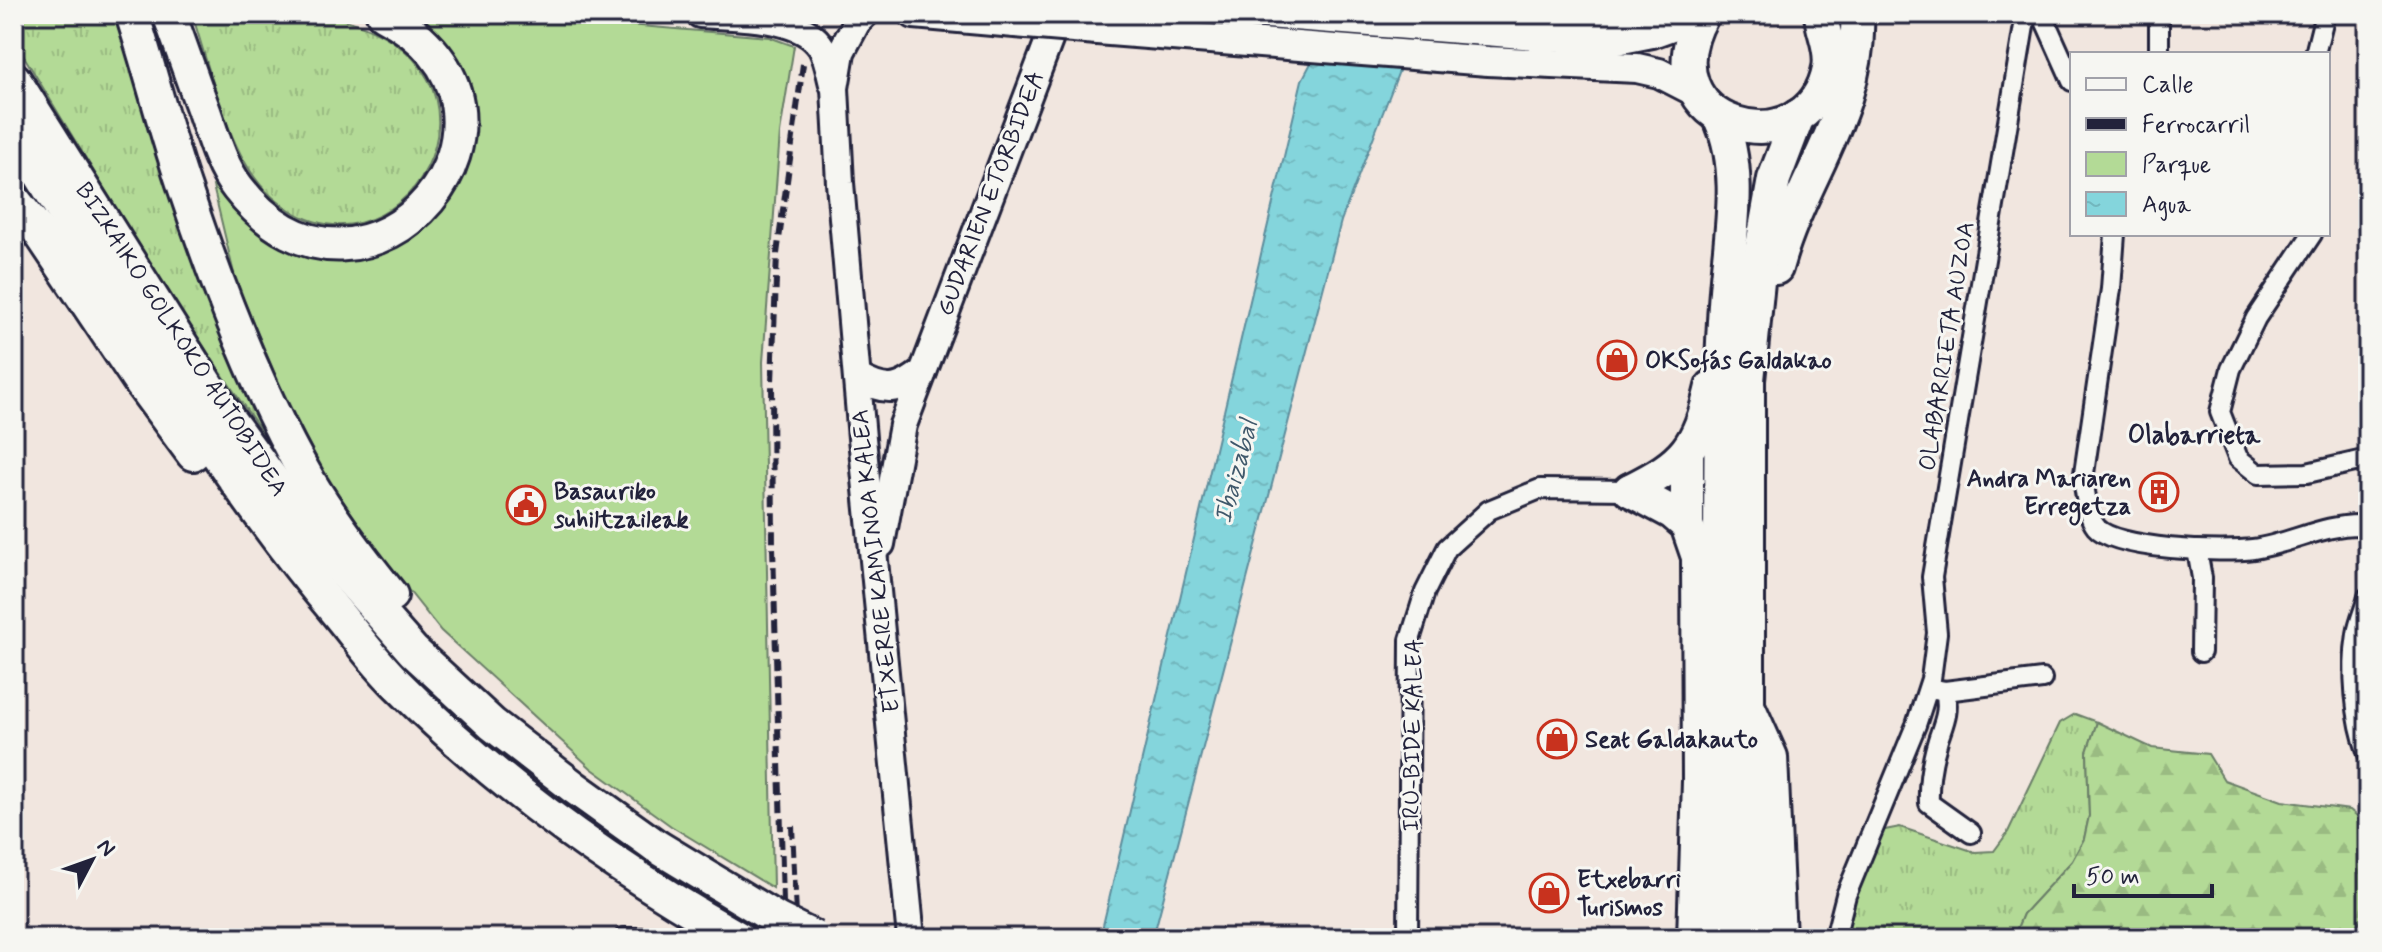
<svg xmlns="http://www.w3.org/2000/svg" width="2382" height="952" font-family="Mynerve,sans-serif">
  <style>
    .grass { fill: url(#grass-tufts); stroke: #6a7e68; stroke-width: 2 }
    .forest { fill: url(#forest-firs); stroke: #6a7e68; stroke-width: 2 }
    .green { fill: #b3da96; stroke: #6a7e68; stroke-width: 2 }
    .water { fill: url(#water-ripples); stroke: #5d8d9c; stroke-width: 2 }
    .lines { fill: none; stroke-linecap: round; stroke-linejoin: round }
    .street-casing { stroke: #22223b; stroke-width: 24 }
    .secondary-casing { stroke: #22223b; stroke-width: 32 }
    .primary-casing { stroke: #22223b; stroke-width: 34 }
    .highway-casing { stroke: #22223b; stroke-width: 38 }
    .street { stroke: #f6f6f2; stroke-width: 18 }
    .secondary { stroke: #f6f6f2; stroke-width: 26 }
    .primary { stroke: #f6f6f2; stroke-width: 28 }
    .highway { stroke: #f6f6f2; stroke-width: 32 }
    .rail { stroke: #22223b; stroke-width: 6; stroke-dasharray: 12 6; stroke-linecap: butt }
    .primary-bridge-casing { stroke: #22223b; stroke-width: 34; stroke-linecap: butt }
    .highway-bridge-casing { stroke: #22223b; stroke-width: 38; stroke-linecap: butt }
    .primary-bridge { stroke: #f6f6f2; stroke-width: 28 }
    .highway-bridge { stroke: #f6f6f2; stroke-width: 32 }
    .labels { text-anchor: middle; stroke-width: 6; stroke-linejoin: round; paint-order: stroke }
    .street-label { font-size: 24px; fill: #22223b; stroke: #f6f6f2 }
    .poi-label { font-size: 24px; font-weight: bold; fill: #22223b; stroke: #f6f6f2; text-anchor: start }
    .neighbourhood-label { font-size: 26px; font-weight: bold; fill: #22223b; stroke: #f6f6f2 }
    .water-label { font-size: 26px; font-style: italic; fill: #3f586b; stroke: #f6f6f2 }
  </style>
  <defs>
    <pattern id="grass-tufts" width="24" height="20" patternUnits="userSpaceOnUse" patternTransform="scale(2)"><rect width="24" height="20" fill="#b3da96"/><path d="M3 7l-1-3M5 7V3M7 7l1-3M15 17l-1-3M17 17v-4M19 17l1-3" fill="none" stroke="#9abb82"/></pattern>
    <pattern id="forest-firs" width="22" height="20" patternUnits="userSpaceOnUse" patternTransform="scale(2)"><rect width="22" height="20" fill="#b3da96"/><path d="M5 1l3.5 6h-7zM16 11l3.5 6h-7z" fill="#9abb82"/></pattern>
    <pattern id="water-ripples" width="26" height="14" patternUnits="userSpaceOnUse" patternTransform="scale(2)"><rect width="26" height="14" fill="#84d5dc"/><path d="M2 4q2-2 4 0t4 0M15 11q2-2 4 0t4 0" fill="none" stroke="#72b7be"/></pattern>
  </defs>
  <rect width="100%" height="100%" fill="#f1e6df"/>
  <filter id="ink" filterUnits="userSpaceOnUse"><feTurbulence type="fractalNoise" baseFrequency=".0125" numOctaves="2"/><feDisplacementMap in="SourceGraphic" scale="16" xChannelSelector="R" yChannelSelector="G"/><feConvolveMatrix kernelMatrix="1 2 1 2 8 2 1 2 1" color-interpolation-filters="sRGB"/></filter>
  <g filter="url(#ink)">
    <g class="grass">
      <path d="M 14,14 L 121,14 L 319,510 C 205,361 111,199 14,40 Z"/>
      <path d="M 192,14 C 222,14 253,14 283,14 C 296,14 312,12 325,15 C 549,61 393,316 266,191 C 228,153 209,66 192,14 Z"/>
      <polygon points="2075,714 2097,722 2087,752 2089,816 2084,839 2072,861 2023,914 2013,938 1828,938 1875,832 1900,827 1975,852 1994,851 2008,832 2060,723"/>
    </g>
    <polygon class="forest" points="2097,722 2152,748 2208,754 2224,780 2282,801 2350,810 2368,825 2368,910 2355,928 2351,938 2013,938 2023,914 2072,861 2084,839 2089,816 2087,752"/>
    <path class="green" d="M 414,14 L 556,14 L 617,24 L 769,37 L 794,46 L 780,133 L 763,362 L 773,888 L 671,826 L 591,768 L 441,631 L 378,552 L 324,473 L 284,396 L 236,282 L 213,186 L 222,185 C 228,195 233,209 241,217 C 252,230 271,242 286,249 C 426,312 551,113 414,14 Z"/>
    <polygon class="water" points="1337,14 1421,14 1341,221 1153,938 1100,938 1302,80"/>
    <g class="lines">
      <defs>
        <g id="street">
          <polyline points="2042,14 2072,81"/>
          <polyline points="2159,14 2159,54"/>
          <polyline points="2315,54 2325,14"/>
          <path d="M 2115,234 L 2111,289 L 2083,480 C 2086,494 2087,516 2096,527 C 2115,550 2224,553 2253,549 C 2290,544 2324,524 2361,525 L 2368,534"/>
          <polyline points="2312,234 2256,318 2231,369 2220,412 2238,458 2258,474 2307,473 2368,459"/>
          <polyline points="2197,550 2202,578 2201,652"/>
          <path d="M 2368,597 C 2365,609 2359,621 2357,634 C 2351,671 2355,719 2368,754"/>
          <polyline points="1935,689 1945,691 2042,679"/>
          <path d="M 1945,691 C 1950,710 1944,722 1938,740 C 1932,760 1928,782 1929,803 L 1971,833"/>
          <polyline points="624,938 661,938"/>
          <polyline points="1408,938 1410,640 1425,592 1447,548 1489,510 1540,489 1630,490"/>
          <polyline points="1835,938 1846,895 1916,725 1931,679 1937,633 1932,577 2026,14"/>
        </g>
        <g id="secondary">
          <path d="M 700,14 C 734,17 802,14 822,48 C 828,59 830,73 833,84"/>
          <polyline points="865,14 857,22 841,52 835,88 840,183 862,438 911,938"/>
          <path d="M 857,377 C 886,393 897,392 923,372"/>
          <polyline points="881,544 903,425 1059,14"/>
        </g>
        <g id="primary">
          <polyline points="914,14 1015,23"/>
          <polyline points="1268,14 1612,41 1652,33 1702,15"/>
          <polyline points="1097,30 1488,61 1637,68 1659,73 1696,92"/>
        </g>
        <g id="highway">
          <path d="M 132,14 C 151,72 165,131 185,189 C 217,285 258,393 309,481 C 333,521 362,559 391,595"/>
          <path d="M 169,14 C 181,46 192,79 204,111 C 213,137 221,166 238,188 C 367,354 570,111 383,14"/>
          <path d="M 1703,14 C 1639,127 1809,173 1829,68 C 1833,49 1822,32 1821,14"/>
          <polyline points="1541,37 1577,30 1635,14"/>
          <polyline points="14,79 229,420 319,544 413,651 492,724 575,788 656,846"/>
          <path d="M 1720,118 C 1744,172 1730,235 1726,291 C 1723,327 1722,364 1721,400 C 1719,579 1720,759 1723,938"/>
          <path d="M 14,132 C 116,295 212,465 337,613 C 356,636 374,661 395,682 C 495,783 614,868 738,938"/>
          <polyline points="14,200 38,230 142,385 193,454"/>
          <path d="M 1776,268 C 1800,178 1862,111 1857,14"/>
          <polyline points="1630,490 1673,513 1687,525 1698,557 1699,781 1694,938"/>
          <path d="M 1630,490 C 1685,463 1698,447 1712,387"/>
          <polyline points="1687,525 1687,452"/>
          <polyline points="1750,710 1771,757 1779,938"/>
          <polyline points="1748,938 1748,380 1761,252 1774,179 1798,116"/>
        </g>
      </defs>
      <use href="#street" class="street-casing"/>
      <use href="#secondary" class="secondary-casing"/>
      <use href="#primary" class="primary-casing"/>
      <use href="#highway" class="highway-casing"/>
      <use href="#street" class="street"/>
      <use href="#secondary" class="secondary"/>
      <use href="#primary" class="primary"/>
      <use href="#highway" class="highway"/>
      <g class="rail">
        <polyline points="792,826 797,938"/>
        <polyline points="784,938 773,547 772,382 777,254 803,64"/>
      </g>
      <defs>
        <polyline id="primary-bridge" points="1015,23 1097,30"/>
        <polyline id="highway-bridge" points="656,846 778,920 815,938"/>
      </defs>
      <use href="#primary-bridge" class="primary-bridge-casing"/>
      <use href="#highway-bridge" class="highway-bridge-casing"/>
      <use href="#primary-bridge" class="primary-bridge"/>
      <use href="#highway-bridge" class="highway-bridge"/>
    </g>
  </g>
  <defs>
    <symbol id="shop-ring" viewBox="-11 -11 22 22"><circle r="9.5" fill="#f6f6f2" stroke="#c8321e" stroke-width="1.5"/><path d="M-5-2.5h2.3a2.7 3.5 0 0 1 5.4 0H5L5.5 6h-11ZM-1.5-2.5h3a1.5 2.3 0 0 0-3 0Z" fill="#c8321e"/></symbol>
    <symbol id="building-ring" viewBox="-11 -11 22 22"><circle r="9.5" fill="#f6f6f2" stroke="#c8321e" stroke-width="1.5"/><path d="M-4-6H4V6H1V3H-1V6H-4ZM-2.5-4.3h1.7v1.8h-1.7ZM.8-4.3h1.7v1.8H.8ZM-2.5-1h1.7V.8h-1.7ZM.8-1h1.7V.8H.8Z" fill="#c8321e"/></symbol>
    <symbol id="civic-ring" viewBox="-11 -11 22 22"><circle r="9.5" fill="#f6f6f2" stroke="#c8321e" stroke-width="1.5"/><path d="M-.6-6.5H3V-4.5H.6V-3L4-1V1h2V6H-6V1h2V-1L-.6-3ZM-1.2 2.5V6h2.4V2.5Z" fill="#c8321e"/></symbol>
  </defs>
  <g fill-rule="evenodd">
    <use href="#shop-ring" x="1595" y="338" width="44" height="44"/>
    <use href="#building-ring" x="2137" y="470" width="44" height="44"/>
    <use href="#civic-ring" x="504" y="483" width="44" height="44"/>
    <use href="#shop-ring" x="1535" y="717" width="44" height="44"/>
    <use href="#shop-ring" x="1527" y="871" width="44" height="44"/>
  </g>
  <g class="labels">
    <g class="street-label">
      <text transform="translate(990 193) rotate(-69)" y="8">GUDARIEN ETORBIDEA</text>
      <text transform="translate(182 339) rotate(57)" y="8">BIZKAIKO GOLKOKO AUTOBIDEA</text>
      <text transform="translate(1946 346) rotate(-81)" y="8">OLABARRIETA AUZOA</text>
      <text transform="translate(875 561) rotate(-96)" y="8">ETXERRE KAMINOA KALEA</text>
      <text transform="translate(1412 735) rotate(-89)" y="8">IRU-BIDE KALEA</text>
    </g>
    <g class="poi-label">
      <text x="1645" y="368">OKSofás Galdakao</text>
      <text x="2131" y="486" text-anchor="end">Andra Mariaren<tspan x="2131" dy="28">Erregetza</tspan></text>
      <text x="554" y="499">Basauriko<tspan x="554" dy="28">suhiltzaileak</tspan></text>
      <text x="1585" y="747">Seat Galdakauto</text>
      <text x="1577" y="887">Etxebarri<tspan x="1577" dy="28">Turismos</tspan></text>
    </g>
    <g class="neighbourhood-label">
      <text x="2194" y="443">Olabarrieta</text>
    </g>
    <g class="water-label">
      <text transform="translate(1235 471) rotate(-75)" y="9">Ibaizabal</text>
    </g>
  </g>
  <rect width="2382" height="952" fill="none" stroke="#f6f6f2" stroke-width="48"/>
  <rect x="24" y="24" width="2334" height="904" fill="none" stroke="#22223b" stroke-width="3" filter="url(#ink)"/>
  <rect x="2070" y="52" width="260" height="184" fill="#f6f6f2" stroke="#a1a1a9" stroke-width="2"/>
  <rect x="2086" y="78" width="40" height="12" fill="#f6f6f2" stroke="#a1a1a9" stroke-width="2"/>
  <text x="2142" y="92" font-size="24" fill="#22223b">Calle</text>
  <rect x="2086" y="118" width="40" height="12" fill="#22223b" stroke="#a1a1a9" stroke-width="2"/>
  <text x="2142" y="132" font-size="24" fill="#22223b">Ferrocarril</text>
  <rect x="2086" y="152" width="40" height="24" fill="#b3da96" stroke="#a1a1a9" stroke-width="2"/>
  <text x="2142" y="172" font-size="24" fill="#22223b">Parque</text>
  <rect x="2086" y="192" width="40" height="24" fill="url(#water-ripples)" stroke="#a1a1a9" stroke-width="2"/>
  <text x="2142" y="212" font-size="24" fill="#22223b">Agua</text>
  <g transform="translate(92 860) rotate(49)" stroke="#f6f6f2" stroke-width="6" paint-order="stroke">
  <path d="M0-6L14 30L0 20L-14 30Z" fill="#22223b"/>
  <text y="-12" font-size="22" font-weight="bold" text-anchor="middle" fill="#22223b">N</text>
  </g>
  <path d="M2074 884v12h138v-12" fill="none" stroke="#22223b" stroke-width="4"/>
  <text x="2086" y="884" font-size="24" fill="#22223b" stroke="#f6f6f2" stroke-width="6" paint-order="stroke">50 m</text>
</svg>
